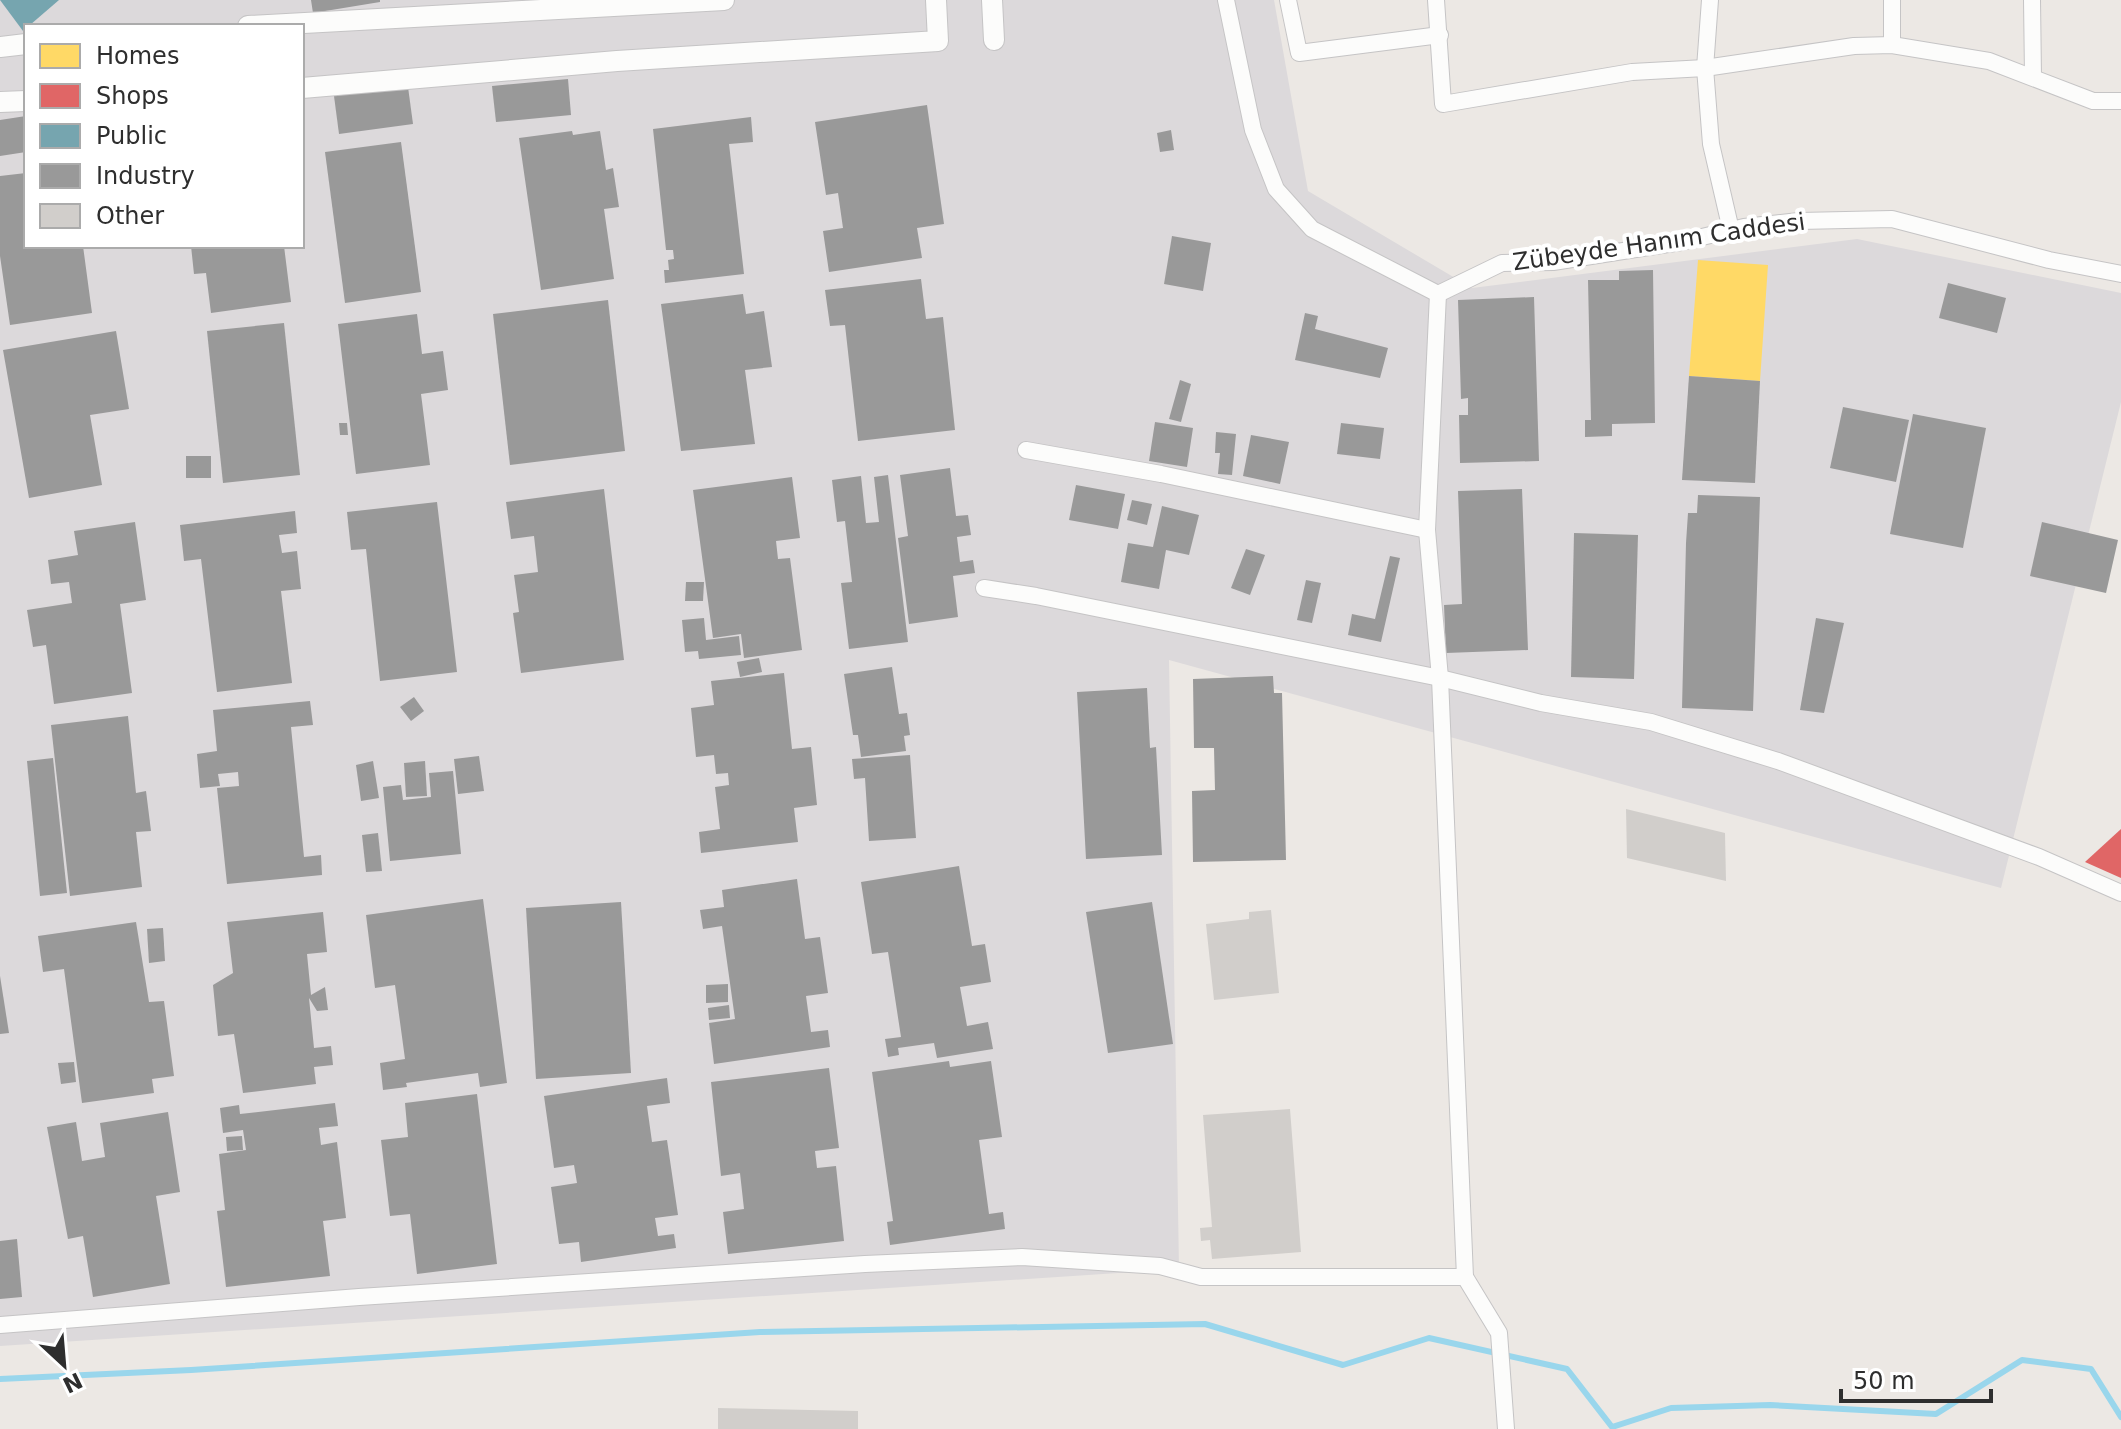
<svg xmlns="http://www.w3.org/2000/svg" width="2121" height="1429" font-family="'DejaVu Sans',sans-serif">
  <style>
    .industrial { fill: #dcd9db; fill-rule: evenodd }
    .homes { fill: #ffd966 }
    .shops { fill: #e06666 }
    .public { fill: #76a5af }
    .industry { fill: #999 }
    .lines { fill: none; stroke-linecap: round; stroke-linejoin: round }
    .stream { stroke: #99d6ec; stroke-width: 6 }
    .building { fill: #d1cecb }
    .minor-casing { stroke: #c5c4c5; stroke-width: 18 }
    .tertiary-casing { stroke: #c5c4c5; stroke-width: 22 }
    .minor { stroke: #fcfcfb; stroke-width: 16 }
    .tertiary { stroke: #fcfcfb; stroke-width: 20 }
    .labels { text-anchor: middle; stroke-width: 8; stroke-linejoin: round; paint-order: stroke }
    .street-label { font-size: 24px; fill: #2e2e2e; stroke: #fff }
  </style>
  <rect width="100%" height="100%" fill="#ece8e4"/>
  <path class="industrial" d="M 0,0 L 1274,0 L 1308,191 L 1472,288 L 1857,239 L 2121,293 L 2121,402 L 2001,888 L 1169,660 L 1179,1269 L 0,1346 ZM 26,26 L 302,26 L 302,246 L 26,246 Z"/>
  <polygon class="homes" points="1698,260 1768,265 1760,381 1689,376"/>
  <polygon class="shops" points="2121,829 2121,878 2085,862"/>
  <polygon class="public" points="0,0 59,0 23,31"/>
  <g class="industry">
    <polygon points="311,0 380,0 380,2 313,13"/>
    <polygon points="568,79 571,115 496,122 492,86"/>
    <polygon points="408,87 413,124 339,134 334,96"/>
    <polygon points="927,105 944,224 917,228 922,258 829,272 823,231 843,228 838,193 826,195 815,122"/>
    <polygon points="26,116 26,152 0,156 0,120"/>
    <polygon points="751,117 753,142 729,144 744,274 665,283 664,270 669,270 668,260 674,259 673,250 666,250 653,129"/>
    <polygon points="1171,130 1174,150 1160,152 1157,133"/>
    <polygon points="572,131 573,135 600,131 606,170 613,168 619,207 604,209 614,279 541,290 519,138"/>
    <polygon points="401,142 421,292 345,303 325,152"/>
    <polygon points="26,173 26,246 83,246 92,313 10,325 0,256 0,176"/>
    <polygon points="1172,236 1211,243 1203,291 1164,284"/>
    <polygon points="191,246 284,246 291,302 211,313 206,273 194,274"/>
    <polygon points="1653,270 1655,423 1612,424 1612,436 1585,437 1585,420 1591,420 1588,280 1619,280 1619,271"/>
    <polygon points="921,279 926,319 943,317 955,430 858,441 845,325 830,326 825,290"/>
    <polygon points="1948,283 2006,298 1997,333 1939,318"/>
    <polygon points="743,294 746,314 764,311 772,367 745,370 755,444 681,451 661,304"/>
    <polygon points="1534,297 1539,461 1460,463 1459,415 1468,415 1468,398 1461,399 1458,300"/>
    <polygon points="608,300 625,451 510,465 493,314"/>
    <polygon points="1305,313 1318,316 1315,329 1388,348 1380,378 1295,360"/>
    <polygon points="417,314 422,354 443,351 448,390 421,394 430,465 356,474 338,324"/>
    <polygon points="284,323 300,475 223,483 207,331"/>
    <polygon points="116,331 129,409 90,415 102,485 29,498 3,350"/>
    <polygon points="1689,376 1760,381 1755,483 1682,480"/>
    <polygon points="1180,380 1191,384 1181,422 1169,419"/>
    <polygon points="1843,407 1909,420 1896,482 1830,468"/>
    <polygon points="1913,414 1986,428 1963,548 1890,534"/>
    <polygon points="1155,422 1193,428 1187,467 1149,461"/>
    <polygon points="339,423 347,423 348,435 340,435"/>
    <polygon points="1341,423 1384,428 1380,459 1337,454"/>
    <polygon points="1216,432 1236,434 1232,475 1218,474 1220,453 1215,453"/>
    <polygon points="1251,435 1289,442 1280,484 1243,476"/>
    <rect x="186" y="456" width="25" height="22"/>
    <polygon points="950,468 956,516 968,515 971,535 957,537 960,562 973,560 975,573 953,576 958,617 909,624 898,538 908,536 900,475"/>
    <polygon points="888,475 908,642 849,649 841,583 852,582 845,521 837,522 832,480 861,476 866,523 879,522 874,477"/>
    <polygon points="792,477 800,538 776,541 778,559 790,558 802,650 744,658 741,634 713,638 693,490"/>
    <polygon points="1076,485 1125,494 1118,529 1069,520"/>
    <polygon points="604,489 624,660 521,673 513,613 519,612 514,575 538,572 534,536 511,539 506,502"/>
    <polygon points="1522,489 1528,650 1446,653 1444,605 1462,604 1458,491"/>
    <polygon points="1698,495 1760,497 1753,711 1682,708 1686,543 1688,513 1697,513"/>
    <polygon points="1132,500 1152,504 1147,525 1127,520"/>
    <polygon points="437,502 457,672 380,681 366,549 351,550 347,512"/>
    <polygon points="1162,506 1199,515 1189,555 1166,550 1159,589 1121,582 1128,543 1153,547"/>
    <polygon points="295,511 297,533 279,535 282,553 297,551 301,589 281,591 292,683 217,692 201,559 184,561 180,525"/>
    <polygon points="135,522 146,600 120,604 132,693 54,704 46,645 33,647 27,610 72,603 69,582 51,584 48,560 78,555 74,531"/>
    <polygon points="2042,522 2118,540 2106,593 2030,576"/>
    <polygon points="1574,533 1638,535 1634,679 1571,677"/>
    <polygon points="1246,549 1265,555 1250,595 1231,588"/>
    <polygon points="1390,556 1400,558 1381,642 1348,635 1352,614 1375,619"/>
    <polygon points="1306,580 1321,583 1312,623 1297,620"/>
    <polygon points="686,582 704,582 703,601 685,601"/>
    <polygon points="704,618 706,640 739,636 741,655 699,659 698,651 685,652 682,620"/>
    <polygon points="1816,618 1844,623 1824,713 1800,710"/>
    <polygon points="759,658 762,672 740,677 737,662"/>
    <polygon points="892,667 899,714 907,713 910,735 904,736 906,751 861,757 858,735 853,735 844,674"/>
    <polygon points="784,673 792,749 811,747 817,805 794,808 798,842 701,853 699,832 720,829 715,787 729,785 728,773 716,774 714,755 696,757 691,708 714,705 711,681"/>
    <polygon points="1273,676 1274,693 1282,693 1286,860 1193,862 1192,791 1215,790 1214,748 1194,748 1193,679"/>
    <polygon points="1147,688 1150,748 1156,747 1162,855 1086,859 1077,692"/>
    <polygon points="414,697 424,711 411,721 400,707"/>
    <polygon points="310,701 313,725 291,727 304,857 321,855 322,875 227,884 217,788 239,786 238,772 218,774 220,786 200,788 197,754 217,751 213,710"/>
    <polygon points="128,716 136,793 146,791 151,831 136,832 142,887 70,896 51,725"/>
    <polygon points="910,755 916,838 869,841 865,778 854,779 852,759"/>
    <polygon points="479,756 484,791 458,794 454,759"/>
    <polygon points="53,758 67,893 40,896 27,761"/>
    <polygon points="373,761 379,798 361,801 356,765"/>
    <polygon points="425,761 427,796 406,797 404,763"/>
    <polygon points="453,771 461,854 390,861 383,787 401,785 403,800 431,797 429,773"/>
    <polygon points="378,833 382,871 366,872 362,835"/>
    <polygon points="959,866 972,946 985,944 991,982 960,987 967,1026 988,1022 993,1049 937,1058 934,1043 898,1048 899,1055 888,1057 885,1039 901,1037 888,952 872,954 861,882"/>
    <polygon points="797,879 805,939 820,937 828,993 806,996 811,1032 828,1030 830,1047 714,1064 709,1023 735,1019 722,926 703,929 700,910 724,907 722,890"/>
    <polygon points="483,899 507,1083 480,1087 478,1073 406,1083 407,1087 383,1090 380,1063 405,1059 395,985 375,988 366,915"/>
    <polygon points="621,902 631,1073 536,1079 526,908"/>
    <polygon points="1152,902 1173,1044 1108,1053 1086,912"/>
    <polygon points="323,912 327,952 307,954 311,995 325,987 328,1010 317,1011 309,998 314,1048 331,1046 333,1065 314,1067 316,1084 243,1093 234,1034 218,1036 213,985 233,973 227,922"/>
    <polygon points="136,922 149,1002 164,1001 174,1076 152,1079 154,1093 82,1103 64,969 43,972 38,936"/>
    <polygon points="163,928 165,961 149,963 147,929"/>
    <polygon points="0,976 9,1033 0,1034"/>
    <polygon points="728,984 728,1002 706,1003 706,985"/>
    <polygon points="729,1005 730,1018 709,1020 708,1008"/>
    <polygon points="949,1061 950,1067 991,1061 1002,1137 979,1140 989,1214 1003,1212 1005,1229 890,1245 887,1222 893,1221 872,1072"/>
    <polygon points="74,1062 76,1082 61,1084 58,1063"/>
    <polygon points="829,1068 839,1148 815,1151 817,1168 836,1166 844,1241 728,1254 723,1212 744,1209 740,1173 721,1176 711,1082"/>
    <polygon points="667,1078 670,1103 647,1106 652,1142 667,1140 678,1215 655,1218 658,1236 674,1234 676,1248 581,1262 579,1242 559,1244 551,1187 577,1183 574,1165 554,1168 544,1096"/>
    <polygon points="477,1094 497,1264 417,1274 410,1214 390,1216 381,1140 408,1137 405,1103"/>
    <polygon points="335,1103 338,1126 319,1128 321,1145 337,1142 346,1218 323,1221 330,1276 226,1287 217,1211 225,1210 219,1154 246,1150 243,1130 223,1133 220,1108 239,1105 240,1114"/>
    <polygon points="168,1112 180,1192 156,1196 170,1284 93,1297 83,1236 68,1239 47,1127 76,1122 82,1161 105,1157 100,1123"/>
    <polygon points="242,1136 243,1150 227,1151 226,1137"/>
    <polygon points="17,1239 22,1297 0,1299 0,1241"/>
  </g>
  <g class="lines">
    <polyline class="stream" points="0,1379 191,1370 760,1332 1205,1324 1343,1365 1429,1338 1567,1369 1612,1427 1671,1408 1770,1405 1936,1414 2022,1360 2091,1369 2121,1417"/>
  </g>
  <g class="building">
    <polygon points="1626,809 1725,833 1726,881 1627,858"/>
    <polygon points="1271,910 1279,993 1214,1000 1206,924 1249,919 1249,912"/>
    <polygon points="1290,1109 1301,1252 1212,1259 1210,1240 1201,1241 1200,1228 1212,1227 1203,1115"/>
    <polygon points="718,1408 858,1411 858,1429 718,1429"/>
  </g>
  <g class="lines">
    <defs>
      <g id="minor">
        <polyline points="1226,0 1253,130 1276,189 1312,229 1438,294"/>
        <polyline points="1288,0 1299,53 1440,35"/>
        <polyline points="1436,0 1443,104 1632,72 1705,68 1854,46 1892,45 1989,61 2093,101 2121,101"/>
        <polyline points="1710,0 1705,68 1711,144 1731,230"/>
        <polyline points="1892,0 1892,45"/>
        <polyline points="2032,0 2033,76"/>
        <polyline points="1438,294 1427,530 1440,678 1465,1277 1499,1333 1506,1429"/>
        <polyline points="1438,294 1502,263 1553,262 1681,242 1744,227 1799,221 1892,219 2049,260 2121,274"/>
        <polyline points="1026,450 1161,474 1427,530"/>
        <polyline points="984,588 1036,596 1440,678 1541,703 1651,722 1778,761 2039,857 2121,893"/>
        <polyline points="0,1325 359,1297 865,1264 1022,1257 1160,1266 1201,1277 1465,1277"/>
      </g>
      <g id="tertiary">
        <polyline points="992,0 994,40"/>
        <polyline points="248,26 724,0"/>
        <polyline points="0,47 26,44"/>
        <polyline points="302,88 617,61 938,41 936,0"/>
        <polyline points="0,102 26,101"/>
      </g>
    </defs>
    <use href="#minor" class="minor-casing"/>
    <use href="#tertiary" class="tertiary-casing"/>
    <use href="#minor" class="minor"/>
    <use href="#tertiary" class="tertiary"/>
  </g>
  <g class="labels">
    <g class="street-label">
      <text transform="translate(1659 242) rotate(-8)" y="8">Zübeyde Hanım Caddesi</text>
    </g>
  </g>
  <rect x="24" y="24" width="280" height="224" fill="#ffffff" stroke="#ababab" stroke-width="2"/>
  <rect x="40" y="44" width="40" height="24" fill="#ffd966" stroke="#ababab" stroke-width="2"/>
  <text x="96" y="64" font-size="24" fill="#2e2e2e">Homes</text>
  <rect x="40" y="84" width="40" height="24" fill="#e06666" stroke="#ababab" stroke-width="2"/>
  <text x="96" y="104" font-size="24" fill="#2e2e2e">Shops</text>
  <rect x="40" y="124" width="40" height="24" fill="#76a5af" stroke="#ababab" stroke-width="2"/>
  <text x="96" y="144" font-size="24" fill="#2e2e2e">Public</text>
  <rect x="40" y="164" width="40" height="24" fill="#999999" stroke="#ababab" stroke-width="2"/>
  <text x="96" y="184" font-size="24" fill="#2e2e2e">Industry</text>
  <rect x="40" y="204" width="40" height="24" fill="#d1cecb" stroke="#ababab" stroke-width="2"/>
  <text x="96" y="224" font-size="24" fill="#2e2e2e">Other</text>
  <g transform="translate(64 1365) rotate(154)" stroke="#ffffff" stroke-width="6" paint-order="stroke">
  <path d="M0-6L14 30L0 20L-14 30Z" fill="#2e2e2e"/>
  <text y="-12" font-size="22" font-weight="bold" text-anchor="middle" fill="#2e2e2e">N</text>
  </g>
  <path d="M1841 1389v12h150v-12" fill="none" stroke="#2e2e2e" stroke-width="4"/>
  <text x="1853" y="1389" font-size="24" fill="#2e2e2e" stroke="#ffffff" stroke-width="6" paint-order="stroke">50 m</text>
</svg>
